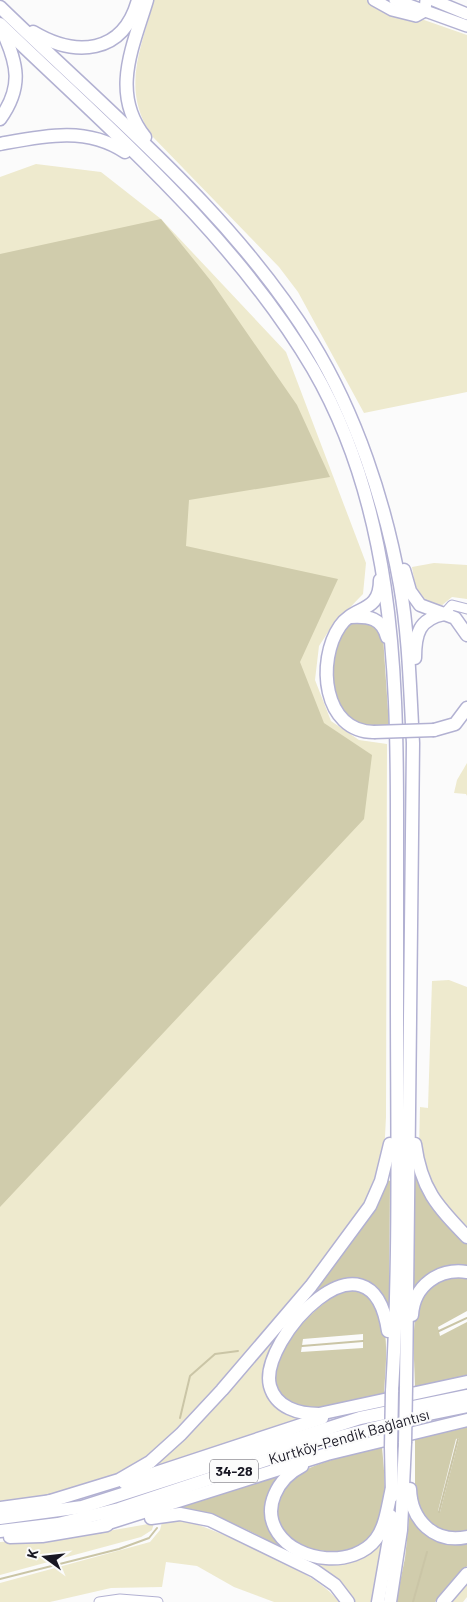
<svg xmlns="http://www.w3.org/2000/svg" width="467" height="1602" font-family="Barlow,sans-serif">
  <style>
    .green { fill: #eeeace }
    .forest { fill: #d0ccac; fill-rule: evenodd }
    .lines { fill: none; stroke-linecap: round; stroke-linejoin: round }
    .stream { stroke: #cac5a6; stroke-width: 2 }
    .minor-casing { stroke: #b2b1d2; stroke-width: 11 }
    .major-casing { stroke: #b2b1d2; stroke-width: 14 }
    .highway-casing { stroke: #b2b1d2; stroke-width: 15 }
    .minor { stroke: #fff; stroke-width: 9 }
    .major { stroke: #fff; stroke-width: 11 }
    .highway { stroke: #fff; stroke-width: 12 }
    .highway-bridge-casing { stroke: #b2b1d2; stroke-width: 15; stroke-linecap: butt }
    .highway-bridge { stroke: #fff; stroke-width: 12 }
    .labels { text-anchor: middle; stroke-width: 4.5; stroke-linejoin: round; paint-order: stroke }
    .shield { fill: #fbfbfb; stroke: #5c5b64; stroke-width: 1 }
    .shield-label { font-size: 14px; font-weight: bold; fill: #181723 }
    .street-label { font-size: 15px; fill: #181723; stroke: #fbfbfb }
  </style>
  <rect width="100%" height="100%" fill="#fbfbfb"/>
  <g class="green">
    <path d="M 154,0 L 367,0 L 467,35 L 467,392 L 364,413 L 298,292 L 279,267 L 151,135 C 121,88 141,49 154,0 Z"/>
    <polygon points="36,164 101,172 161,219 286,352 366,563 363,594 332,626 319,646 315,680 331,721 359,740 387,744 386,1117 384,1156 363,1210 281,1316 182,1426 141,1464 108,1481 66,1493 0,1503 0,177"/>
    <path d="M 434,563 L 467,565 L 467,599 L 452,597 L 441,606 C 415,601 416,590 412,567 Z"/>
    <polygon points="467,763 467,796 466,794 454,793 457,780"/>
    <polygon points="449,980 467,987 467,1232 431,1189 419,1148 420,1107 428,1108 432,981"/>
    <path d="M 290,1320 C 281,1335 253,1372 267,1388 C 277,1400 292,1409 304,1419 L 137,1474 Z"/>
    <path d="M 183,1519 L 196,1522 L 196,1524 C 233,1538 317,1571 339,1602 L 274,1602 L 234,1587 L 197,1566 L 166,1562 L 162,1587 L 111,1588 L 50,1602 L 0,1602 L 0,1583 L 150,1542 L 160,1530 L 162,1522 Z"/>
    <polygon points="154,1523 152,1530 141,1537 0,1575 0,1542 68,1538"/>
    <polygon points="384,1537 371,1602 352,1602 289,1549 345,1563 366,1555"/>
    <polygon points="467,1583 467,1597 463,1602 450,1602"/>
  </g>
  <g class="forest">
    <polygon points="161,219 211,281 297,405 330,477 189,500 186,546 338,579 300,662 324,723 372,755 364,819 0,1207 0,254"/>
    <path d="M 353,623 L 374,624 L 383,636 L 389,726 C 382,726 369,729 362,727 C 357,725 346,717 343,713 C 327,692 330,636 353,623 Z"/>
    <polygon points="414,1168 467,1243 467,1267 413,1296"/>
    <path d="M 386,1179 L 390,1181 L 389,1307 C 356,1255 320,1287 290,1320 Z"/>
    <path d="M 453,1277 L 467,1278 L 467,1311 L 438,1327 L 440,1336 L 467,1322 L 467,1375 L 415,1387 C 415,1361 409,1316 423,1293 C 429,1283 442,1280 453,1277 Z"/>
    <path d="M 344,1290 C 397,1290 386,1360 384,1396 L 305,1411 C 298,1406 284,1401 280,1394 C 260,1358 315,1305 344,1290 ZM 363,1334 L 363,1348 L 301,1352 L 303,1339 Z"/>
    <path d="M 467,1426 L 467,1534 L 455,1536 L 428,1526 L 415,1499 L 415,1437 ZM 459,1438 L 459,1439 L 440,1512 L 438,1511 L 456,1439 Z"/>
    <path d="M 382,1447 C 384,1470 389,1509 377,1530 C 373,1538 361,1546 354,1552 C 322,1552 277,1552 277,1507 C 277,1496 283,1484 292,1478 C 317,1460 353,1455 382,1447 Z"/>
    <path d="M 284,1472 L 267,1503 L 288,1552 C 250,1530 216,1512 172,1509 Z"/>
    <polygon points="410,1510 415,1521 467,1541 467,1566 435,1602 396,1602 405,1558"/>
  </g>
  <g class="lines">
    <g class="stream">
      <polyline points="439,1331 467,1318"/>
      <polyline points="302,1346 363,1341"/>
      <polyline points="180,1418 190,1376 215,1354 238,1351"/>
      <polyline points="439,1512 458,1439"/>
      <polyline points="0,1579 119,1549 149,1538 157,1528"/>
      <polyline points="413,1602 427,1552"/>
    </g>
    <defs>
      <g id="minor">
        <polyline points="444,614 452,605 467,609"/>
        <polyline points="99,1602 120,1599 158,1602"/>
      </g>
      <g id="major">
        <polyline points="374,0 392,10 416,16 425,11 426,0"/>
        <polyline points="395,0 467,26"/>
        <polyline points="433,0 467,14"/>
      </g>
      <g id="highway">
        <path d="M 0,7 C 109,113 231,211 312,342 C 356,414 385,501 400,585 C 409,637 410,691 413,743 L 406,1387"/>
        <path d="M 0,24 C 111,131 234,235 313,369 C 392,505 397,664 397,817 C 397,877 397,937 397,998 C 397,1129 400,1260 392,1391"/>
        <path d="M 33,32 C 75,57 123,55 138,0"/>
        <path d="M 0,119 C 23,87 18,64 2,30"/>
        <path d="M 145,137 C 110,93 133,47 147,0"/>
        <path d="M 0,144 C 43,136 86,126 125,152"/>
        <polyline points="404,570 410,591 420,605 455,618 467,635"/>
        <path d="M 351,617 C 369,616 382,618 387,637"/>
        <path d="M 415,658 C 415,634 419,619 444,614"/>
        <polyline points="434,730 455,724 467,708"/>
        <path d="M 374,732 C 323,732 316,661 340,626 C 354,605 380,614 380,580"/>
        <path d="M 415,1144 C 421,1189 437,1206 467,1237"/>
        <path d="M 412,1315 C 414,1285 439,1268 467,1272"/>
        <path d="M 388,1331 C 371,1218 258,1340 270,1386 C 276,1408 299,1414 319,1414 L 467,1382"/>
        <polyline points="391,1447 392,1496"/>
        <path d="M 302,1466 C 278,1478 261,1508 278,1533 C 298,1563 354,1568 376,1539 C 386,1526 388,1504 392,1488"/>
        <polyline points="125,1483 322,1418"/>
        <path d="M 410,1489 C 411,1520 434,1544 467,1537"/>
        <polyline points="44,1503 119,1480 150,1462 181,1434 222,1390 311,1286 370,1206 381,1181 390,1144"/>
        <polyline points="0,1508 52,1501"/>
        <polyline points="0,1518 82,1507 360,1418 467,1396"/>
        <polyline points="151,1518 180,1514 210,1520 315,1571 335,1585 348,1602"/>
        <polyline points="99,1526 327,1454 467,1420"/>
        <polyline points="0,1531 58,1524 119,1509 320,1442 429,1414 467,1406"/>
        <polyline points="10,1537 42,1536 107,1525"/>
        <polyline points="378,1602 389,1539 391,1516"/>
        <polyline points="390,1602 401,1530 405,1443"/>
        <polyline points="443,1602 467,1574"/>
      </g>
    </defs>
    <use href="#minor" class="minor-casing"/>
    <use href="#major" class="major-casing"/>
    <use href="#highway" class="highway-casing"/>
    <use href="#minor" class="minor"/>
    <use href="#major" class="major"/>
    <use href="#highway" class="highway"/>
    <defs>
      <g id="highway-bridge">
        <polyline points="374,732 434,730"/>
        <polyline points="405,1443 406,1387"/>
        <polyline points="391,1447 392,1391"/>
      </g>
    </defs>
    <use href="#highway-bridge" class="highway-bridge-casing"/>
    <use href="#highway-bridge" class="highway-bridge"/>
  </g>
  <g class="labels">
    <rect class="shield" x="210" y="1459.5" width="48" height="23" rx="4"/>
    <g class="shield-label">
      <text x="234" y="1476">34-28</text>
    </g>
    <g class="street-label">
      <text transform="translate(349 1437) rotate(-16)" y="5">Kurtköy-Pendik Bağlantısı</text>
    </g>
  </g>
  <g transform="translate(45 1557) rotate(285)" stroke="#fbfbfb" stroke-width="4" paint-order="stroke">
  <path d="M0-4L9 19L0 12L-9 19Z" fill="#181723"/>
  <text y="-8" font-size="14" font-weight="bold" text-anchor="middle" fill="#181723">K</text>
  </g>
</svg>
